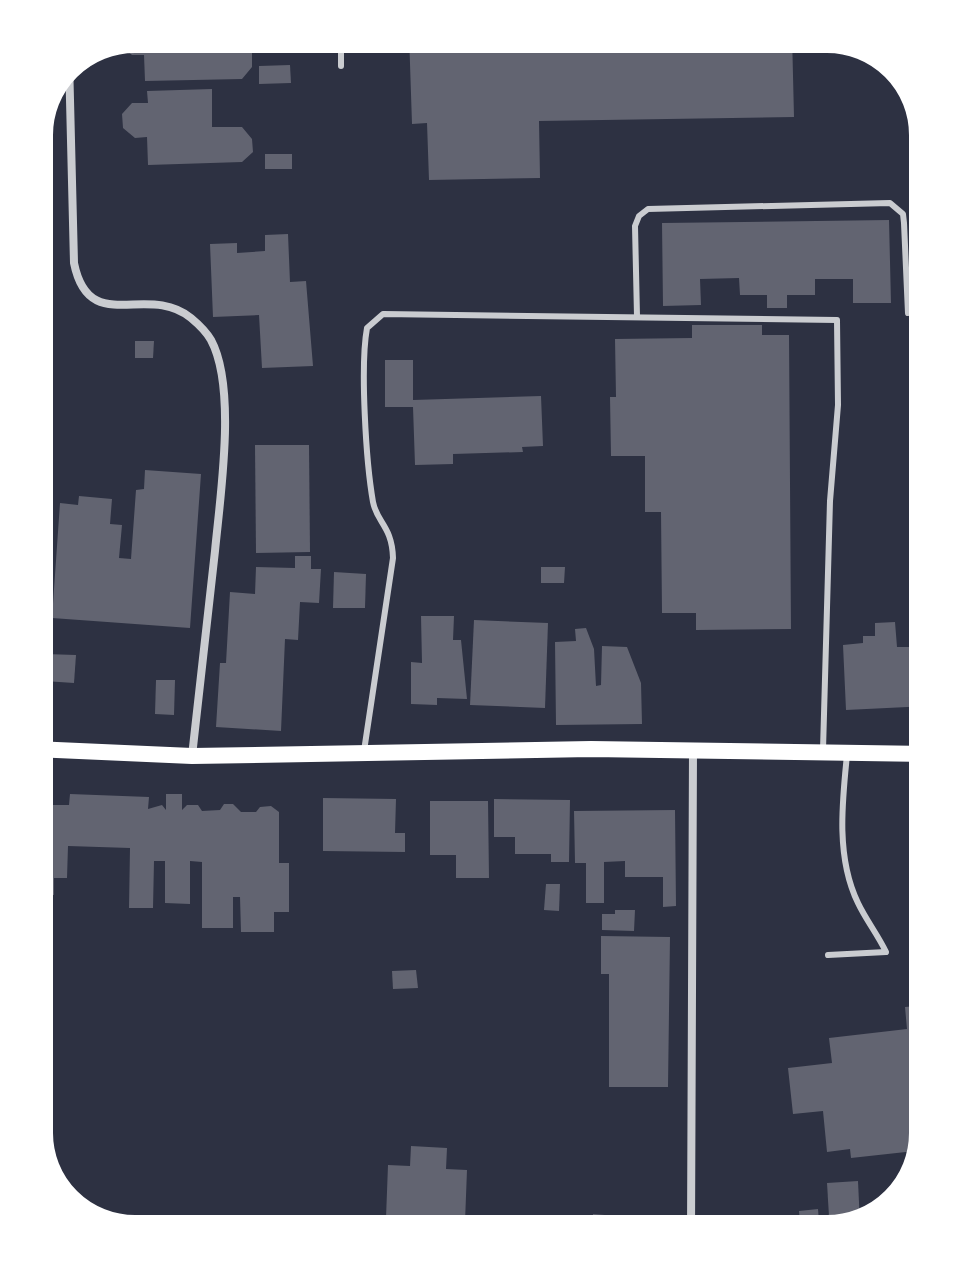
<svg xmlns="http://www.w3.org/2000/svg" width="962" height="1268" font-family="'Titillium Web',sans-serif">
  <style>
    .building { fill: #626471 }
    .lines { fill: none; stroke-linecap: round; stroke-linejoin: round }
    .service { stroke: #caccd0; stroke-width: 6 }
    .minor { stroke: #caccd0; stroke-width: 8 }
    .secondary { stroke: #fff; stroke-width: 16 }
    .rim { fill: none; stroke: #fff; stroke-width: 10 }
  </style>
  <rect width="100%" height="100%" fill="#2d3142"/>
  <g class="building">
    <polygon points="135,34 212,34 213,44 239,44 252,53 252,67 242,79 145,81 144,55 132,55 121,45 121,39"/>
    <polygon points="409,34 792,34 794,117 539,121 540,178 429,180 427,123 412,124"/>
    <polygon points="290,65 291,83 259,84 259,66"/>
    <polygon points="212,89 212,127 242,127 252,139 253,152 242,162 148,165 147,137 135,138 123,128 122,114 132,103 148,103 147,91"/>
    <rect x="265" y="154" width="27" height="15"/>
    <polygon points="889,220 891,303 853,303 853,279 815,279 815,295 787,295 787,308 767,308 767,295 740,295 739,278 700,279 701,305 663,306 662,223"/>
    <polygon points="288,234 290,282 306,281 313,366 262,368 259,315 213,317 210,244 237,243 237,253 265,251 265,235"/>
    <polygon points="692,325 762,325 762,335 789,335 791,629 696,630 696,613 662,613 661,512 645,512 645,456 611,456 610,397 616,397 615,339 692,338"/>
    <polygon points="135,341 154,341 153,358 135,358"/>
    <polygon points="385,360 413,360 413,400 541,396 543,446 522,447 523,452 453,454 453,464 415,465 413,407 385,407"/>
    <polygon points="255,445 309,445 310,552 256,553"/>
    <polygon points="145,470 201,474 190,628 52,618 60,503 78,505 79,496 112,499 110,524 122,525 119,558 131,559 136,490 144,489"/>
    <polygon points="295,556 311,556 311,569 321,569 319,603 300,602 298,640 285,639 281,731 216,727 220,663 226,663 230,592 255,594 256,567 295,568"/>
    <polygon points="541,567 565,567 564,583 541,583"/>
    <polygon points="334,572 366,574 365,608 333,608"/>
    <polygon points="421,616 454,616 453,640 461,640 467,699 437,698 437,705 411,704 411,662 422,663"/>
    <polygon points="474,620 548,623 545,708 470,705"/>
    <polygon points="895,622 897,647 909,647 910,655 925,654 928,706 846,710 843,645 863,643 863,636 875,636 875,623"/>
    <polygon points="586,628 594,649 596,686 601,685 602,646 627,647 641,683 642,724 556,725 555,642 576,641 575,629"/>
    <polygon points="45,654 76,655 74,683 44,681"/>
    <polygon points="156,680 175,680 174,715 155,714"/>
    <polygon points="70,794 149,797 148,809 162,805 166,810 166,794 182,794 182,810 187,805 198,805 202,811 220,810 224,804 233,804 241,812 256,812 260,807 271,806 279,812 279,863 289,863 289,912 274,912 274,932 241,932 240,897 233,897 233,928 202,928 202,862 190,861 190,904 165,903 165,861 154,861 153,908 129,908 130,848 68,846 67,878 54,878 54,895 34,894 34,805 69,805"/>
    <polygon points="323,798 396,799 395,833 405,833 405,852 323,851"/>
    <polygon points="494,799 570,800 569,862 551,862 551,854 515,854 515,837 494,837"/>
    <polygon points="430,801 488,801 489,878 456,878 456,855 430,855"/>
    <polygon points="675,810 676,906 663,907 663,877 625,877 625,861 604,862 604,903 586,903 586,863 575,863 574,811"/>
    <polygon points="546,884 560,884 559,911 544,910"/>
    <polygon points="615,910 635,910 634,931 602,930 602,914 615,914"/>
    <polygon points="601,936 670,937 668,1087 609,1087 609,974 601,974"/>
    <polygon points="416,970 418,988 393,989 392,971"/>
    <polygon points="928,1005 928,1134 924,1150 851,1158 850,1149 827,1152 823,1111 793,1114 788,1068 832,1063 829,1038 907,1029 905,1007"/>
    <polygon points="411,1146 447,1148 446,1169 467,1170 465,1222 386,1218 388,1165 410,1166"/>
    <polygon points="858,1181 860,1224 830,1233 827,1183"/>
    <polygon points="818,1209 820,1234 801,1234 799,1211"/>
    <polygon points="593,1214 629,1217 628,1231 637,1234 579,1234 579,1225 592,1226"/>
  </g>
  <g class="lines">
    <g class="service">
      <polyline points="341,66 341,34"/>
      <polyline points="637,316 635,226 639,216 648,209 890,203 903,214 904,223 908,313"/>
      <path d="M 364,751 L 393,558 C 392,526 377,523 373,502 C 366,462 360,366 367,328 L 383,314 L 837,320 L 838,405 L 830,501 L 823,750"/>
      <path d="M 828,955 L 886,952 C 878,935 866,920 858,903 C 836,858 842,803 847,755"/>
    </g>
    <g class="minor">
      <path d="M 69,59 L 74,263 C 89,337 147,282 191,318 C 197,323 207,333 211,340 C 237,388 220,497 215,551 C 208,619 200,687 192,756"/>
      <polyline points="34,635 43,490 35,127"/>
      <polyline points="691,1234 693,750"/>
    </g>
    <polyline class="secondary" points="34,749 192,756 591,749 928,754"/>
  </g>
  <path d="M0 0H962V1268H0ZM135 48H827A87 87 0 0 1 914 135V1133A87 87 0 0 1 827 1220H135A87 87 0 0 1 48 1133V135A87 87 0 0 1 135 48Z" fill="#fff" fill-rule="evenodd"/>
  <path class="rim" d="M135 48H827A87 87 0 0 1 914 135V1133A87 87 0 0 1 827 1220H135A87 87 0 0 1 48 1133V135A87 87 0 0 1 135 48Z"/>
</svg>
